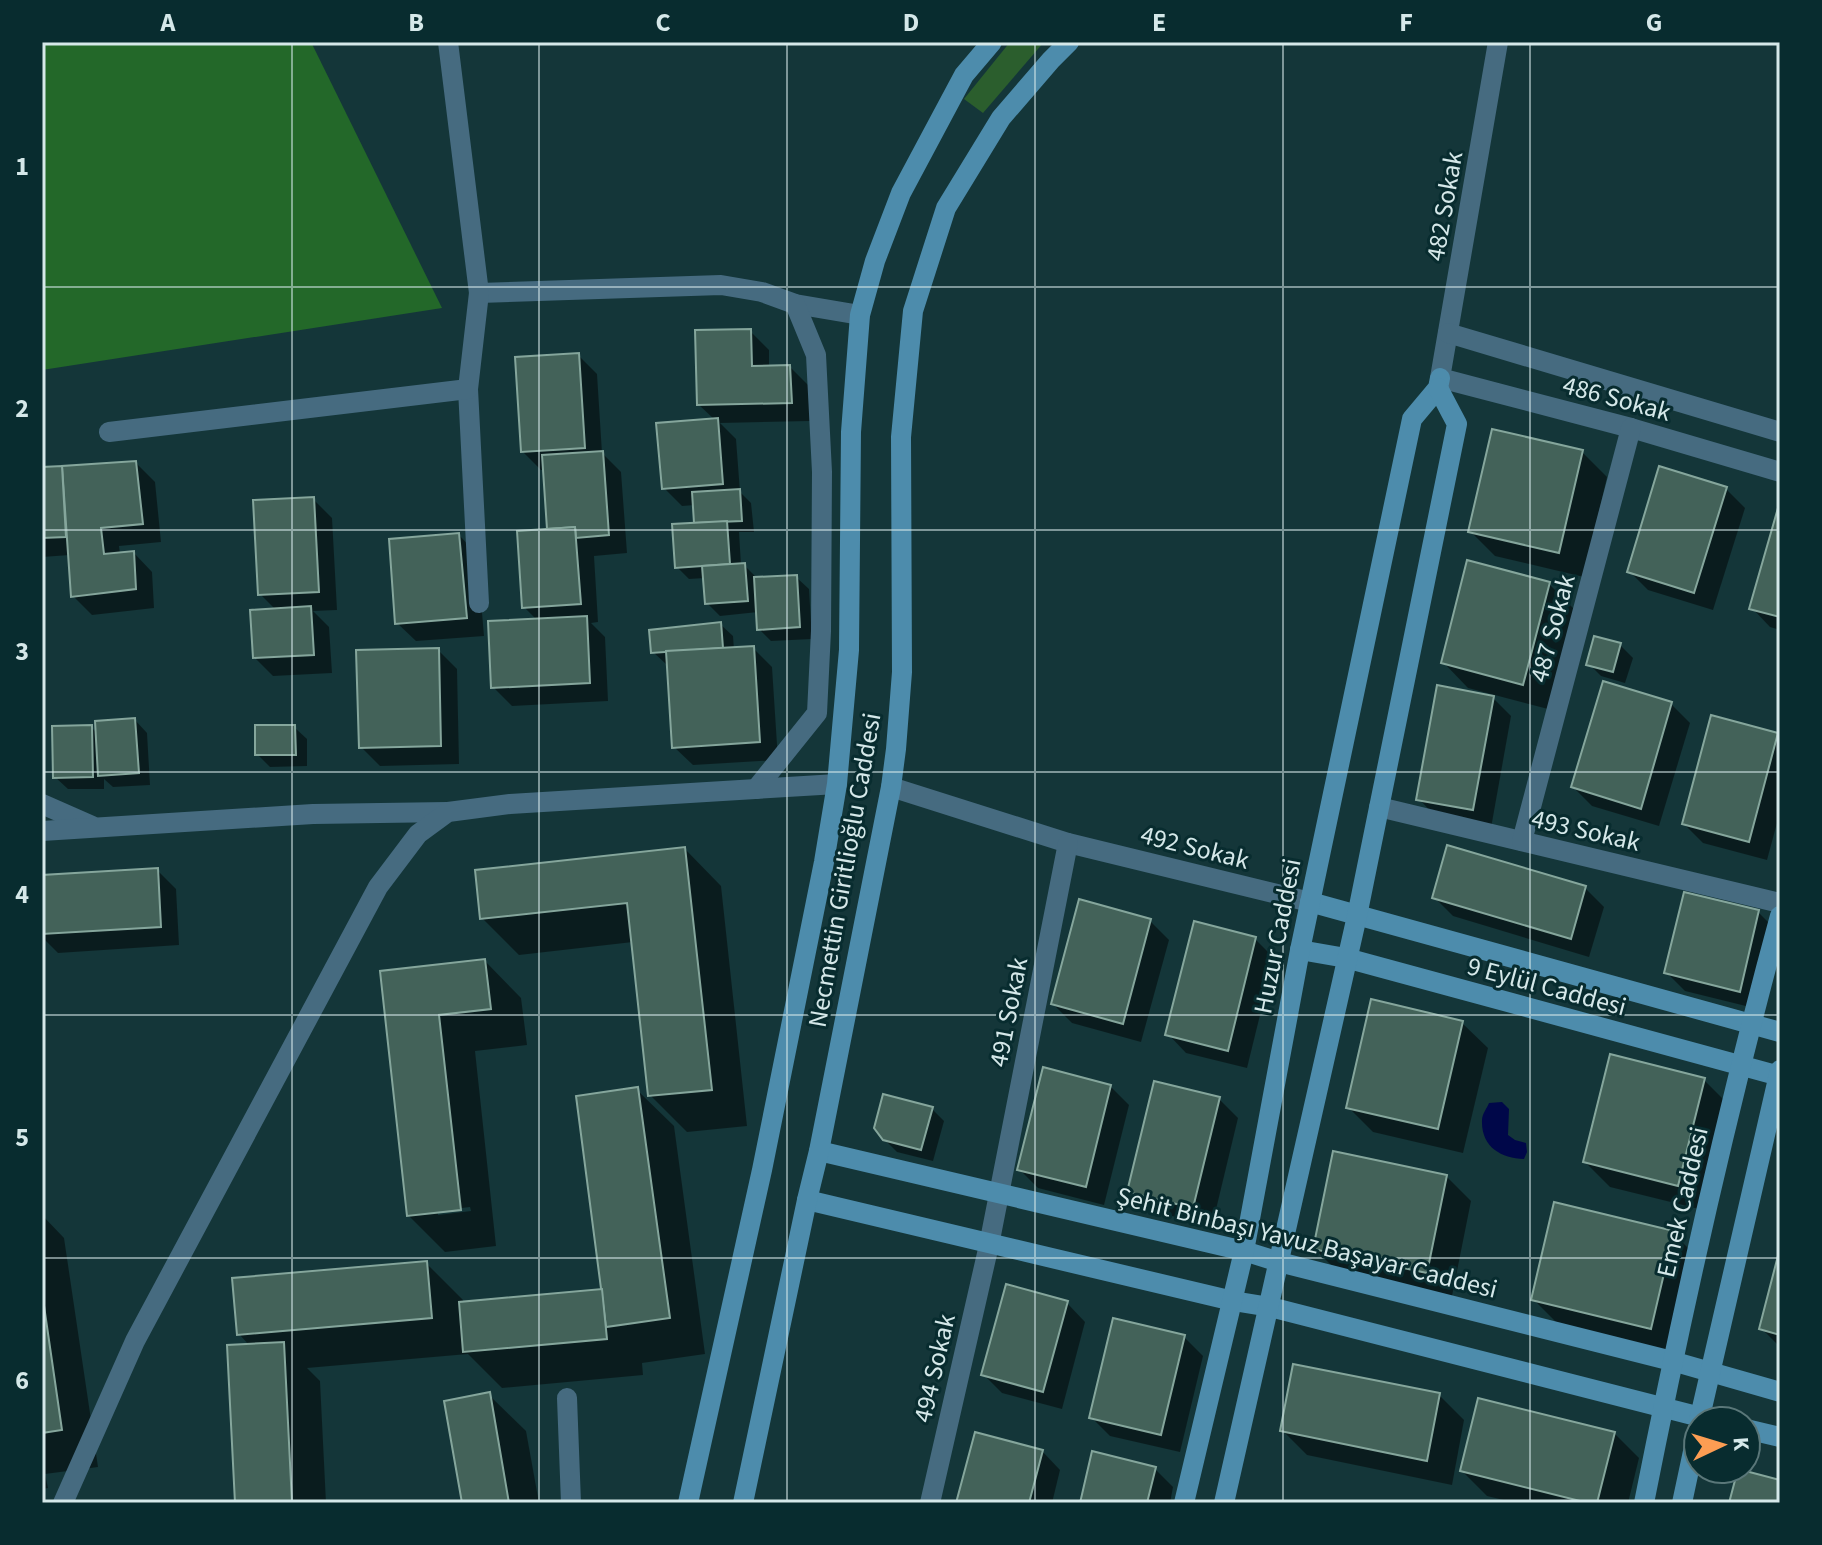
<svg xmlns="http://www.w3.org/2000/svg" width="1822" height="1545" font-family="'Source Sans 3',sans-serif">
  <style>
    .green { fill: #2b5e2d }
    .forest { fill: #236829 }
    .water { fill: #000749 }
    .shadow { fill: #0007; fill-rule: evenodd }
    .building { fill: #436259; stroke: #85a69c; stroke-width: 2 }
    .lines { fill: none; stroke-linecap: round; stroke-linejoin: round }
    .street { stroke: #466b80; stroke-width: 20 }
    .secondary { stroke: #4d8cac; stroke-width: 20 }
    .grid { fill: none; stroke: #d5e8e9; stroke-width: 2; stroke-opacity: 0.55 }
    .labels { text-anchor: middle; stroke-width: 6; stroke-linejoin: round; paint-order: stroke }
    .street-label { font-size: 26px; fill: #d5e8e9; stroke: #082c2f }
    .neatline { fill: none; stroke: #d5e8e9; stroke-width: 3 }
    .grid-label { font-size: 26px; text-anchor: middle; font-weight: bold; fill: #d5e8e9 }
  </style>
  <rect width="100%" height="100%" fill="#143639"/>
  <polygon class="green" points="1010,42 1044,42 983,113 964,99"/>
  <polygon class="forest" points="42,42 311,42 442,308 42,370"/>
  <path class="water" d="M 1502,1102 L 1509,1109 L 1508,1135 L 1515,1140 L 1526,1143 L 1527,1152 L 1524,1159 C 1501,1158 1481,1147 1482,1120 C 1482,1114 1487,1108 1489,1103 Z"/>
  <g class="shadow">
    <polygon points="750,331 769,350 769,367 790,367 808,385 810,421 720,423 736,439 740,492 751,503 754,532 739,532 741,565 744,565 756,577 796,577 809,589 812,639 771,641 759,629 758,612 720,616 707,603 705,578 689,579 677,567 696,525 695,505 682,506 664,488 715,420 699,405"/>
    <polygon points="578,355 597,374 602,453 621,472 627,553 594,556 598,622 591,623 605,637 608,701 512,706 493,687 537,620 524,607 549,531 545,470 541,470 522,451"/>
    <polygon points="1582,452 1607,477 1584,577 1495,556 1470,531"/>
    <polygon points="136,463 155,482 161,542 119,546 120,554 134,553 152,572 154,608 92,615 73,596 70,555 42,557 42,469"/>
    <polygon points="1726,489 1745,508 1713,610 1648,590 1629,571"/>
    <polygon points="313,499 332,518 337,610 313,611 329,627 332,673 273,676 254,657 276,610 260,594"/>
    <polygon points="1780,508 1780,630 1770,627 1752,608"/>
    <polygon points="459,535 477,554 484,636 416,641 397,623"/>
    <polygon points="1549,584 1574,609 1548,709 1468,688 1443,662"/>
    <polygon points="720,624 733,636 734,650 753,648 772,667 778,760 693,765 674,747 669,664 666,664 653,652"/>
    <polygon points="1596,638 1620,645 1633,658 1625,683 1601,676 1589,664"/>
    <polygon points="438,650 457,669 459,764 380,766 361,747"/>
    <polygon points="1493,698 1511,716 1491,828 1437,818 1419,799"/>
    <polygon points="1671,704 1690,723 1659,826 1592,806 1573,787"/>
    <polygon points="135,720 147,733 150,785 113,787 104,779 104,789 68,789 55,777 91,727 98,734"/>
    <polygon points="294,727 307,739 307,766 270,767 258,755"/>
    <polygon points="1777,735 1780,738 1780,812 1767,860 1703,843 1684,824"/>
    <polygon points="685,849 721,886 747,1126 687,1132 650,1095 633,942 519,955 482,918"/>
    <polygon points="157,870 176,889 179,945 58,953 42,937 42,877"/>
    <polygon points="1585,888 1604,907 1589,957 1453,916 1434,897"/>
    <polygon points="1758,912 1777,931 1758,1009 1685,991 1666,972"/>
    <polygon points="1150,921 1169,940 1141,1042 1072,1023 1053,1004"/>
    <polygon points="1255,939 1274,958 1247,1068 1186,1053 1168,1034"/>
    <path d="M 485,961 L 521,998 L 527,1045 L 475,1051 L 496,1246 L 445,1252 L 408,1215 L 382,973 ZM 470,1207 L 471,1211 L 438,1215 L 438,1211 Z"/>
    <polygon points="1462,1023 1488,1048 1463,1153 1373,1132 1348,1107"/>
    <polygon points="1704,1080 1729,1105 1703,1210 1610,1187 1585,1162"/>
    <polygon points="1110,1086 1129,1105 1104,1205 1038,1188 1019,1169"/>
    <polygon points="637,1090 674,1126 705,1354 642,1363 643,1375 502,1388 468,1354 307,1368 320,1381 326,1503 237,1503 250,1346 239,1334 426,1263 463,1300 463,1303 605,1290"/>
    <polygon points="1219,1099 1238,1118 1212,1226 1148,1210 1129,1191"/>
    <polygon points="932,1109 944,1121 933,1161 897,1152 884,1139"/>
    <polygon points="1446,1176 1471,1201 1452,1296 1340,1274 1315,1249"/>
    <polygon points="42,1215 64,1238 98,1467 45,1474 48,1488 42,1489"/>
    <polygon points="1673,1233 1698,1258 1675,1353 1558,1324 1533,1299"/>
    <polygon points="1780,1256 1780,1347 1761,1328"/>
    <polygon points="1067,1303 1085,1322 1062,1409 1002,1393 983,1374"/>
    <polygon points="1184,1337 1203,1356 1180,1452 1110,1436 1091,1417"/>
    <polygon points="489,1395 526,1431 539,1503 464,1503"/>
    <polygon points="1439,1395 1464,1420 1452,1485 1307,1455 1282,1430"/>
    <polygon points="1614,1433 1639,1458 1628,1503 1516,1503 1487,1496 1462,1471"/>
    <polygon points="1042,1451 1060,1470 1052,1503 958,1503"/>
    <polygon points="1154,1468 1173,1487 1170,1503 1082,1503"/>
  </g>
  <g class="building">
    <polygon points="751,329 752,366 790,365 792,403 697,405 695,330"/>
    <polygon points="579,353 585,448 521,452 515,357"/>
    <polygon points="718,418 723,484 662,489 656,423"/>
    <polygon points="1492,429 1583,450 1559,553 1468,532"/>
    <polygon points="603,451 609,535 576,538 575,527 547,529 542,455"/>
    <polygon points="136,461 143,524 101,528 104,554 134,551 136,589 71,597 62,466"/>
    <polygon points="62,466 66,537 42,538 42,467"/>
    <polygon points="1659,466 1727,487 1694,593 1627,572"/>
    <polygon points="740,489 742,521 694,523 692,492"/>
    <polygon points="314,497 319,592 258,595 253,500"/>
    <polygon points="1780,501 1780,617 1749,609"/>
    <polygon points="727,521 730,564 675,568 672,524"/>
    <polygon points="575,527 581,604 522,608 517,531"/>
    <polygon points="459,533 467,618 395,624 389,539"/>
    <polygon points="1467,560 1550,582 1523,685 1441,663"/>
    <polygon points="745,563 748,601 705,604 702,566"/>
    <polygon points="797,575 800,627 757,630 754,577"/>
    <polygon points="311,606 314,655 253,658 250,610"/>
    <polygon points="587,616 590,683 491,688 488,621"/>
    <polygon points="721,622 723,648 651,653 649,630"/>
    <polygon points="1594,636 1621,643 1613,672 1586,665"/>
    <polygon points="754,646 760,742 672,748 666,651"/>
    <polygon points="439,648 441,746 359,748 356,650"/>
    <polygon points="1603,681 1672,702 1641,809 1571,787"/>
    <polygon points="1437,685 1494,696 1473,810 1416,800"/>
    <polygon points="1711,715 1778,733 1749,842 1682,824"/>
    <polygon points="135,718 139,773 98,776 95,721"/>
    <polygon points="92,725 93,777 53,778 52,726"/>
    <polygon points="255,725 295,725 296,755 255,755"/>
    <polygon points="1447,845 1586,886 1571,939 1432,898"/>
    <polygon points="685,847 712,1090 648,1096 627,903 480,919 475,870"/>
    <polygon points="158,868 161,927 42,934 42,875"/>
    <polygon points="1684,892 1759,910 1740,992 1664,973"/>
    <polygon points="1079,899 1151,919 1123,1024 1051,1004"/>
    <polygon points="1194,921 1256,937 1228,1051 1165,1035"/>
    <polygon points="485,959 491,1009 439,1015 461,1210 407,1216 380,971"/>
    <polygon points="1371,999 1463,1021 1438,1129 1346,1108"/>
    <polygon points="1610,1054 1705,1078 1678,1186 1583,1162"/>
    <polygon points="1043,1067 1111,1085 1086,1187 1017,1170"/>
    <polygon points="1154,1081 1220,1097 1193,1208 1127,1192"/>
    <polygon points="638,1087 670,1318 606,1327 576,1096"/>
    <polygon points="883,1094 933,1107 921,1150 883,1140 874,1128"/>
    <polygon points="1333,1151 1447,1175 1427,1273 1313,1249"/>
    <polygon points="1554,1202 1674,1231 1651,1329 1531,1300"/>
    <polygon points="1780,1248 1780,1335 1759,1329"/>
    <polygon points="427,1261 432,1318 237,1335 232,1278"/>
    <polygon points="1006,1284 1068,1301 1043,1392 981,1375"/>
    <polygon points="602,1289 607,1339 463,1352 459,1302"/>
    <polygon points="42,1292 62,1430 42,1433"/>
    <polygon points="1113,1318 1185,1335 1161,1435 1089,1418"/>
    <polygon points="284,1342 292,1503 235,1503 227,1345"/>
    <polygon points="1293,1364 1440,1393 1427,1461 1280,1431"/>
    <polygon points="490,1392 509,1503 462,1503 444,1401"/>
    <polygon points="1478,1398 1615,1432 1597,1503 1588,1503 1460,1471"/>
    <polygon points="975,1432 1043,1450 1029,1503 956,1503"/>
    <polygon points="1092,1451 1156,1467 1147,1503 1080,1503"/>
    <polygon points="1738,1469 1780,1480 1780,1503 1729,1503"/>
  </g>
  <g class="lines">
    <g class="street">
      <polyline points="448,42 479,293 721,285 762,292 795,304 860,315"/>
      <polyline points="1498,42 1440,378 1631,428 1780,472"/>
      <polyline points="1448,333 1780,432"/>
      <polyline points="468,389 479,603"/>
      <polyline points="109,432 468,389 479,293"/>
      <polyline points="891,787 1068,843 1310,902"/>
      <polyline points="756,789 817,713 821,631 822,472 816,355 795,304"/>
      <polyline points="42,804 92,826"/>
      <polyline points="1379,807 1780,903"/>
      <polyline points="42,831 313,814 448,812"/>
      <polyline points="1522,841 1631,428"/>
      <polyline points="567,1398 571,1503"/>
      <polyline points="63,1503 135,1341 378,887 418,834 448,812 510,804 837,784"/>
      <polyline points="930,1503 989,1245 1068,843"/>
    </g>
    <g class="secondary">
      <polyline points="1310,902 1780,1032"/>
      <polyline points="1300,950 1346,958 1780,1076"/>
      <polyline points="819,1151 1244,1251 1279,1262 1672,1361 1780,1392"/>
      <polyline points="807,1200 1233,1301 1270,1307 1716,1421"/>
      <polyline points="1699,1421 1780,1070"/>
      <polyline points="1746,1429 1780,1437"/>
      <polyline points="688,1503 762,1170 824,862 837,784 849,650 851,432 860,315 875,261 901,193 964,75 992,42"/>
      <polyline points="743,1503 807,1200 819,1151 891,787 896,749 902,672 901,437 913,311 946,208 1001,118 1051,60 1069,42"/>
      <polyline points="1184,1503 1244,1251 1300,950 1412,419 1438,388 1440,378"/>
      <polyline points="1224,1503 1357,916 1457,424 1438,388"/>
      <path d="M 1644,1503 C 1683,1306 1727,1110 1780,916"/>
      <polyline points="1682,1503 1698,1428"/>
    </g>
  </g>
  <path class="grid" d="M 292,42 L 292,1503M 539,42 L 539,1503M 787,42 L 787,1503M 1035,42 L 1035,1503M 1283,42 L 1283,1503M 1530,42 L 1530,1503M 42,287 L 1780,287M 42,530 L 1780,530M 42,772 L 1780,772M 42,1015 L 1780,1015M 42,1258 L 1780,1258"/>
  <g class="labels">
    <g class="street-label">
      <text transform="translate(1444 206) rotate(-80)" y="9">482 Sokak</text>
      <text transform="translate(1617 398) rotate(15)" y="9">486 Sokak</text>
      <text transform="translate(1552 628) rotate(-75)" y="9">487 Sokak</text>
      <text transform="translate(1586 830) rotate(13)" y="9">493 Sokak</text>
      <text transform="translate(1195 847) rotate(14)" y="9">492 Sokak</text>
      <text transform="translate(844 870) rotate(-80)" y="9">Necmettin Giritlioğlu Caddesi</text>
      <text transform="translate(1277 936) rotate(-79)" y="9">Huzur Caddesi</text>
      <text transform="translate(1547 986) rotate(15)" y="9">9 Eylül Caddesi</text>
      <text transform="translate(1008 1012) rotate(-79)" y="9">491 Sokak</text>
      <text transform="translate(1682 1202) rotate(-77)" y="9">Emek Caddesi</text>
      <text transform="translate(1307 1242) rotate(14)" y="9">Şehit Binbaşı Yavuz Başayar Caddesi</text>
      <text transform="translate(934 1368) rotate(-77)" y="9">494 Sokak</text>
    </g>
  </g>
  <rect width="1822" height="1545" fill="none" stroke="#082c2f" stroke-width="88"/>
  <g transform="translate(1722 1445) rotate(86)"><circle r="38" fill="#082c2f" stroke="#5a7779" stroke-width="2"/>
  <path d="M0-6L14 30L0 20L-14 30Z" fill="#fc9d53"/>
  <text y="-12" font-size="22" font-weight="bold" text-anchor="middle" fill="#d5e8e9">K</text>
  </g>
  <rect x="44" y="44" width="1734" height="1457" class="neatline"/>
  <g class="grid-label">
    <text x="168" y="31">A</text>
    <text x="416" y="31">B</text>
    <text x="663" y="31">C</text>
    <text x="911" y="31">D</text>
    <text x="1159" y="31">E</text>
    <text x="1406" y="31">F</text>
    <text x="1654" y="31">G</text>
    <text x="22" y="175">1</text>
    <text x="22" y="417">2</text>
    <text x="22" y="660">3</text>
    <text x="22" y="903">4</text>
    <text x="22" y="1146">5</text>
    <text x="22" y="1389">6</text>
  </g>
</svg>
